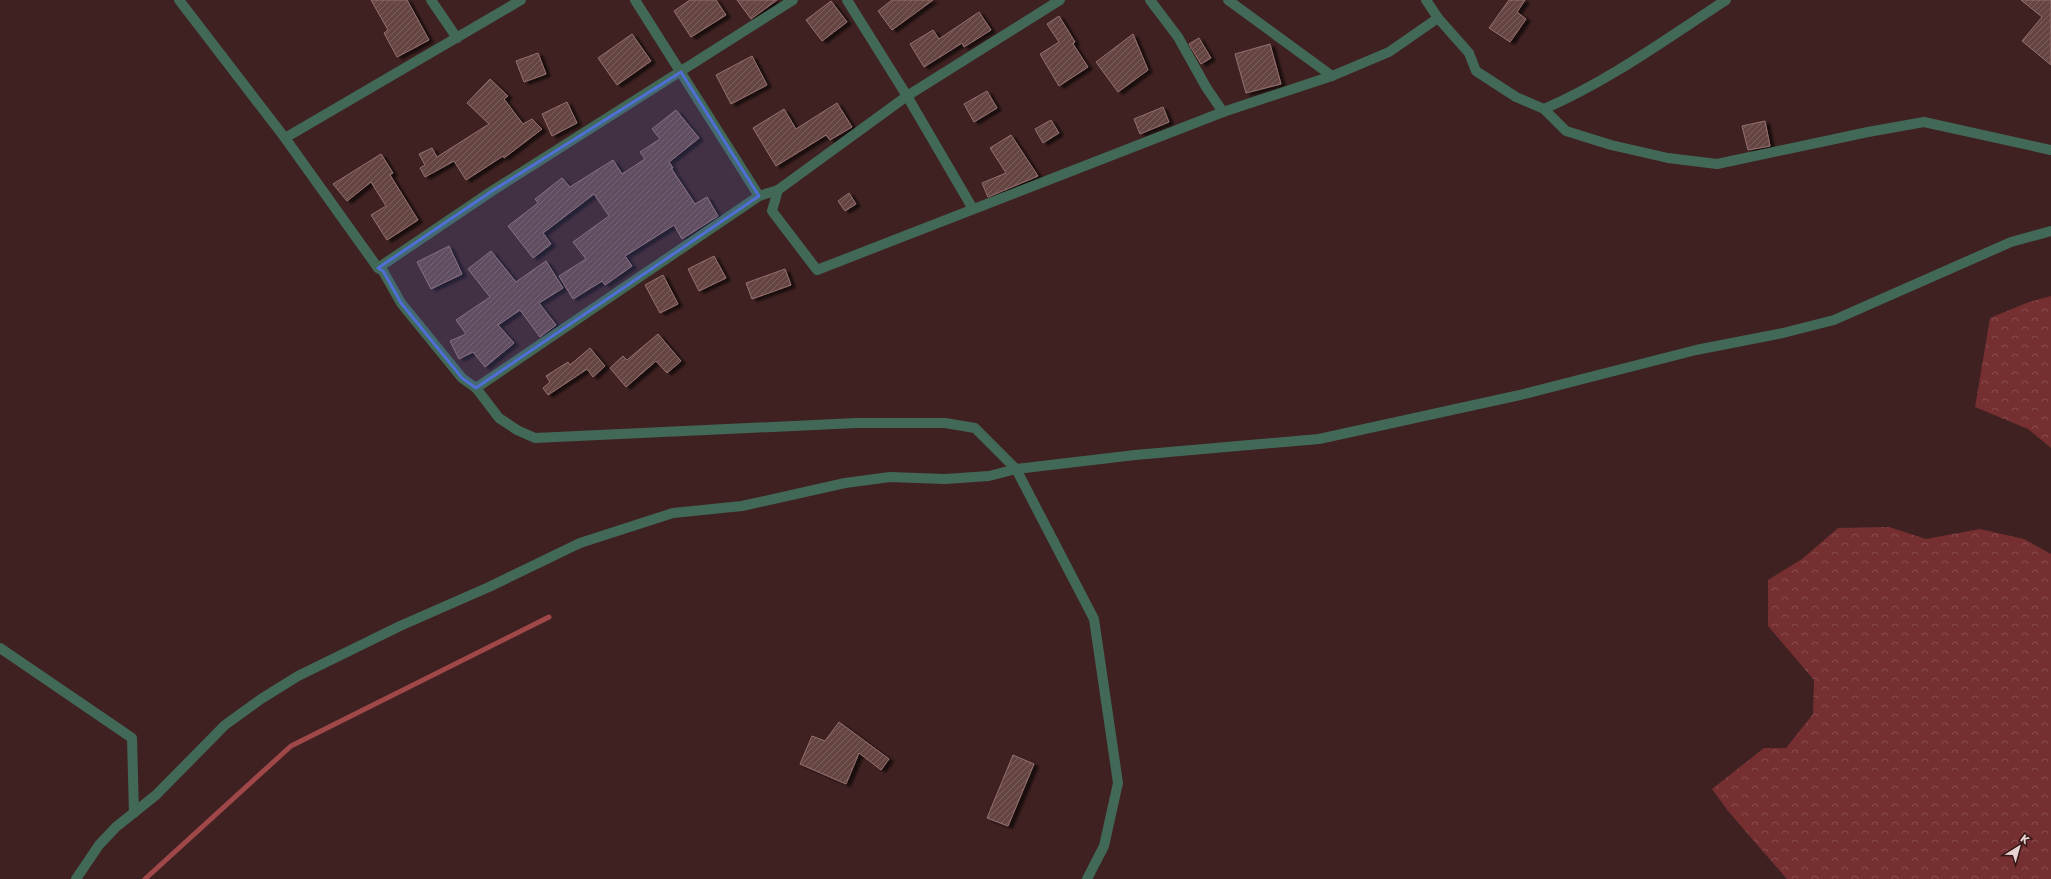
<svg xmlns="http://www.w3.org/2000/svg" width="2051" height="879" font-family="Jost,sans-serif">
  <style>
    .forest { fill: url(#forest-crowns) }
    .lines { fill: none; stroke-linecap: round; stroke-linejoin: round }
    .stream { stroke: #a04749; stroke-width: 5 }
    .building { fill: url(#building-hatch); stroke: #96716f; filter: url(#shadow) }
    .minor { stroke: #426957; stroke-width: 10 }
    .marked { fill: #506fd6; fill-opacity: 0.2; stroke: #506fd6; stroke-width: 3; stroke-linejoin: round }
  </style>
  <defs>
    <pattern id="forest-crowns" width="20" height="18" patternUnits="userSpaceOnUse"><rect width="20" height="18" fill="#752f31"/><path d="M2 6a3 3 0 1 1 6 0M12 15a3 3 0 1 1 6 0" fill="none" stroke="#894c4e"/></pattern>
    <pattern id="building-hatch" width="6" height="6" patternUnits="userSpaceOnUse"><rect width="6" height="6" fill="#654443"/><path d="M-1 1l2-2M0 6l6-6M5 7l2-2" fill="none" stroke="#7b5e5d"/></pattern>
    <filter id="shadow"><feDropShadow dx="4.5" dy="2.5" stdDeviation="1" flood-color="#0009"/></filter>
  </defs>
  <rect width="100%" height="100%" fill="#3f2121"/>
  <g class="forest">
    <polygon points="2051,296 2051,448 2028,429 1975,407 1990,318 2029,302"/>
    <polygon points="1889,527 1926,539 1980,529 2024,539 2051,554 2051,879 1787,879 1728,811 1712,789 1764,748 1786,748 1813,714 1814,680 1768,626 1768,580 1802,559 1838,528"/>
  </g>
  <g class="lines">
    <polyline class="stream" points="145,879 291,746 549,617"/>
  </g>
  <g class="building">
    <polygon points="371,0 407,0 429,40 397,57 384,33 388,30"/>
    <polygon points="690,0 716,0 726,15 691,37 674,11"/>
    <polygon points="737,0 777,0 751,19"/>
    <polygon points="892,0 933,0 892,30 878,11"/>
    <polygon points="1509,0 1525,0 1517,12 1526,19 1510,42 1489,28"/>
    <polygon points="2021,0 2051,0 2051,65 2022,41 2042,17"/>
    <polygon points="831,1 847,22 822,41 806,20"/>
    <polygon points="979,12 991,30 964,47 962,43 924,67 910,44 933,30 939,39"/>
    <polygon points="1059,16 1075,42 1073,44 1088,67 1059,86 1040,54 1059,42 1047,24"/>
    <polygon points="632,34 651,61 617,85 598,58"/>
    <polygon points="1133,34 1148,70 1118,92 1096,62"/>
    <polygon points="1199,38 1211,58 1201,64 1189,44"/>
    <polygon points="1270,44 1281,84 1246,93 1235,54"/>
    <polygon points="538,53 546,74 524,82 516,61"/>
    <polygon points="752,56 767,85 731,104 716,75"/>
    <polygon points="490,79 508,96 504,99 523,124 532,119 542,129 504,158 503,156 466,180 454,161 425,177 420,168 425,165 419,154 432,148 437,157 489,124 467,103"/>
    <polygon points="987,91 997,108 974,122 964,104"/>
    <polygon points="567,102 577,123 552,136 542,114"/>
    <polygon points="837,103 852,127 830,140 826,135 776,166 753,128 784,109 796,129"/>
    <polygon points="1163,107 1169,122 1140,134 1134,119"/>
    <polygon points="676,110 699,138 669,162 673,168 671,168 695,204 707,197 718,216 682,239 674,225 625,256 632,266 605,285 602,281 573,299 559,276 586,259 573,242 609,216 594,194 543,233 551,244 533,258 508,226 538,203 535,199 562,178 570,187 613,160 622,174 645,159 640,152 660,139 652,129"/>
    <polygon points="1051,120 1059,133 1043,143 1035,129"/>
    <polygon points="1765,121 1770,146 1748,150 1742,126"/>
    <polygon points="1011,135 1038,176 988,197 982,183 1006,173 990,148"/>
    <polygon points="381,154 393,173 390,175 418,220 387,240 371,215 386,206 371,182 347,201 333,184"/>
    <polygon points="849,193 856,204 845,211 838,201"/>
    <polygon points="449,246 462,274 431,289 417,262"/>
    <polygon points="491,251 516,282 546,261 563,288 539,303 556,325 540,337 520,310 498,325 514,343 485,367 473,352 459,359 450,341 466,334 456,320 490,297 468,269"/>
    <polygon points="714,256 726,278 699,291 688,269"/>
    <polygon points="785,269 791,285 752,299 746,283"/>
    <polygon points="663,275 678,304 660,313 645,285"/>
    <polygon points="658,334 681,361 667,373 656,361 626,387 610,368 623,356 627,360"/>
    <polygon points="590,348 605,366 593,377 587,369 548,395 543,388 550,382 546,376 568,362 570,365"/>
    <polygon points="839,722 889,759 881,770 859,753 846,784 800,764 812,736 825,741"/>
    <polygon points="1013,755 1034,764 1008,826 987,818"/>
  </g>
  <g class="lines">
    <g class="minor">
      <polyline points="179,0 285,138 378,268 383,271 401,303 462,378 476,388 499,418 517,430 535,438 856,423 945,423 975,428 1016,469 1094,619 1118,783 1104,846 1087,879"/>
      <polyline points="431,0 457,38"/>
      <polyline points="635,0 759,196"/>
      <polyline points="847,0 907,96 973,209"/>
      <polyline points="1060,0 907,96 778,190 772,211 817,270 1223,112 1332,76 1389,52 1438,18"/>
      <polyline points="1150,0 1178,37 1206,87 1223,112"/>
      <polyline points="1228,0 1332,76"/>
      <polyline points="1426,0 1438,18 1469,53 1476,71 1516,97 1544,109 1566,131 1611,145 1668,158 1717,164 1868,132 1924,122 2051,150"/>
      <path d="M 1544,109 C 1609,81 1666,39 1726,0"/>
      <polyline points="285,138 521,0"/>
      <polyline points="378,268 492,191 793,0"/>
      <polyline points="476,388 759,196 778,190"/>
      <polyline points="0,648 132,738 134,813"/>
      <polyline points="76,879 99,845 116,827 156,795 225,725 261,699 298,676 400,626 489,587 580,543 673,513 742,506 845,483 890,477 945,479 989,476 1016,469 1135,455 1319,439 1520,395 1696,350 1783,333 1834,320 2011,242 2051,231"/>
    </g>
  </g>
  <path class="marked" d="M 681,72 L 759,196 L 476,388 L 462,378 L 401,303 L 383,271 L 378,268 L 492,191 Z"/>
  <g transform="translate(2019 847) rotate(37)" stroke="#341717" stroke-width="3" paint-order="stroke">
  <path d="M0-3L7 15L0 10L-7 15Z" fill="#e8d3d2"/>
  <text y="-6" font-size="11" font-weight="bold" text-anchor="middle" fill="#e8d3d2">K</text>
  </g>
</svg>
